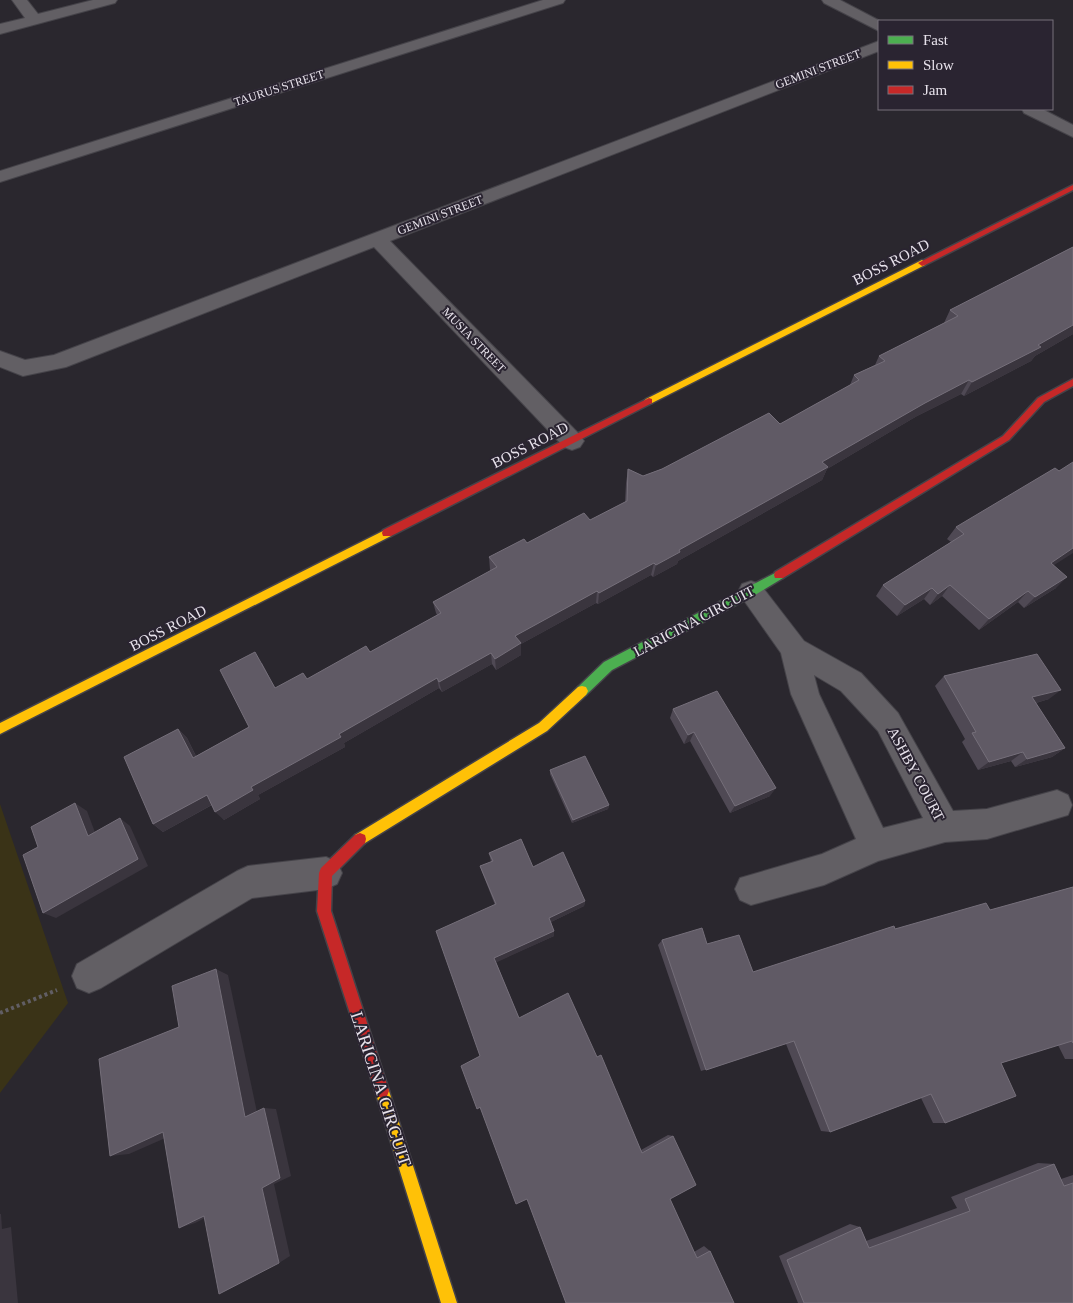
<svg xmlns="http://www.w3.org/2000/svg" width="1073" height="1303" font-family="Georgia,serif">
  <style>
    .green { fill: #3a3317 }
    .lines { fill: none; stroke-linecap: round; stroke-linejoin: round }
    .street-casing { stroke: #454349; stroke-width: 2 }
    .fast-casing { stroke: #454349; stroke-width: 3 }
    .slow-casing { stroke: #454349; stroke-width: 3 }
    .jam-casing { stroke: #454349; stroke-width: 3 }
    .path { stroke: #615e64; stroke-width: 4; stroke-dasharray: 3 3; stroke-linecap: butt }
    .street { fill: #625f64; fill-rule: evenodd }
    .fast { fill: #4caf50; fill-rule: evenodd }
    .slow { fill: #ffc107; fill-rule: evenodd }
    .jam { fill: #c62828; fill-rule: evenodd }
    .wall { fill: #4f4954 }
    .shaded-wall { fill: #3a353e }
    .building { fill: #605a65; stroke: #756f7a }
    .labels { text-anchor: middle; stroke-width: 4; stroke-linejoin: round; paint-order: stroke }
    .far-street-label { font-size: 12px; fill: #e7e2eb; stroke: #2a2431 }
    .street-label { font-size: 15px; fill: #e7e2eb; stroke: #2a2431 }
    .near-street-label { font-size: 18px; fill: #e7e2eb; stroke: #2a2431 }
  </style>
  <rect width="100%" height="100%" fill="#2a272e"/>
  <polygon class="green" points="0,804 68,1003 0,1093"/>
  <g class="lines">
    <defs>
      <g id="street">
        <polygon points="12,0 27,0 38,14 93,0 117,0 115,3 0,34 0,24 25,18"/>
        <polygon points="543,0 565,0 563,3 0,182 0,171"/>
        <polygon points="822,0 840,0 880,21 879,31 824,3"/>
        <polygon points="879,41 879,51 390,241 580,435 584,441 580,447 572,450 564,447 374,247 66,367 23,376 0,367 0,351 25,360 54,355"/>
        <polygon points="1022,109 1042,109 1073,125 1073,137 1024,113"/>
        <path d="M 751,581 L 760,584 L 804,641 L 861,673 L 898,713 L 953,811 L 987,809 L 1057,790 L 1068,795 L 1072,805 L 1068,815 L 987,839 L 945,842 L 878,861 L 824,885 L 751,905 L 740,900 L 735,889 L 740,878 L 822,854 L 856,839 L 791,694 L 781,653 L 738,592 L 742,584 ZM 814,675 L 841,691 L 878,731 L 923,818 L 883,828 L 819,694 Z"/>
        <polygon points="326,857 337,862 342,873 337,884 326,889 252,898 101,988 89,993 77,988 72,976 77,964 237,871 248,866"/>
      </g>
      <polygon id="fast" points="779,571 783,572 784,575 783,578 755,595 612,670 586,695 582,696 578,695 576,691 578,687 604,662"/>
      <g id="slow">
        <polygon points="922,260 926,263 925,265 652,403 649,404 644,401 646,399"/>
        <polygon points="387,529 392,533 391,536 0,734 0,723"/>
        <polygon points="582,686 586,687 588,691 586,695 547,731 365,843 360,845 355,843 354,839 355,835 539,723 578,687"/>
        <polygon points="382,1084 387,1086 389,1091 457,1303 441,1303 375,1091 377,1086"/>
      </g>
      <g id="jam">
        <polygon points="1073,185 1073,190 925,265 922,266 918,263"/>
        <polygon points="1073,379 1073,386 1044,402 1009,440 783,578 775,578 774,575 775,572 1003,436 1038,398"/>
        <polygon points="649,398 652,399 652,403 391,536 383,536 382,533 383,530"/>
        <polygon points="360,833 365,835 366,839 365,843 332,876 331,911 389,1091 387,1096 382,1098 377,1096 375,1091 317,911 319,873 321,868 355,835"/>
      </g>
    </defs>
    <use href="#street" class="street-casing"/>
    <use href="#fast" class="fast-casing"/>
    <use href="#slow" class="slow-casing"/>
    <use href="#jam" class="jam-casing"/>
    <polyline class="path" points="0,1013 57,990"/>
    <use href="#street" class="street"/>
    <use href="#fast" class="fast"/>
    <use href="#slow" class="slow"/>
    <use href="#jam" class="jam"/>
  </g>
  <g class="wall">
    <polygon points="1073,247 1073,334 1035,356 1031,361 964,396 961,394 917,416 827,469 822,480 678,561 677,564 653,577 651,575 598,604 596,603 521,644 521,655 496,670 492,664 442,692 439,688 344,743 345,747 258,795 260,799 224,820 212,805 163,832 153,824 178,729 187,738 196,756 249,727 262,663 275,688 307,679 370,652 437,615 436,613 433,602 491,571 490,570 489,557 590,520 625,502 626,483 628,469 643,476 780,424 850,385 854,375 875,365 879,356 944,323 950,310"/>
    <polygon points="956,527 1054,565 1056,588 1024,608 1018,602 979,630 942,596 930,605 924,599 897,616 876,596 883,585 951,542 947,539"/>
    <polygon points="944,676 1049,699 1036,703 1065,748 1052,757 1015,767 1011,761 978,770 962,742 965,739 935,686"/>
    <polygon points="673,709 770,796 730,813 690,741 684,744 670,718"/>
    <polygon points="550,770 609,805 608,809 572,823 550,774"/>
    <polygon points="489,853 533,867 585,901 584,906 551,922 554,931 554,936 496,962 519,1018 597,1057 641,1150 668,1135 673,1136 670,1199 694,1252 704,1246 710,1251 734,1303 527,1199 480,1108 478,1109 480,1056 495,905 482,872 480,866 491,862"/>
    <polygon points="1073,887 1073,1059 1065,1059 1058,1045 1001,1063 945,1123 933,1123 921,1098 830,1132 821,1131 786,1044 701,1071 658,945 662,940 707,944 753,972 895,929 990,910"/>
    <polygon points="1038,1163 1054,1164 1061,1179 1073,1175 1073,1303 798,1303 779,1256 850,1224 860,1227 866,1241 957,1208 951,1197"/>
  </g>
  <g class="shaded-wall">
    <polygon points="1073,325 1073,334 1035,356 1031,361 964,396 972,382"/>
    <polygon points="969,380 961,394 917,416 827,469 822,480 678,561 677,564 653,577 656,565 679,550 822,462 925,403"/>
    <polygon points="1073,548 1073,553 1040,574 1051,563"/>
    <polygon points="654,563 651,575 598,604 599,593"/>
    <polygon points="1067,577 1056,588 1024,608 1035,597"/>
    <polygon points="950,585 942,596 930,605 938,594"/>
    <polygon points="932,588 924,599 897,616 905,605"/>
    <polygon points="597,591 596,603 521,644 521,655 496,670 495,659 515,636"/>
    <polygon points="1028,591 1018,602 979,630 989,619"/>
    <polygon points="491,653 492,664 442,692 439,682"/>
    <polygon points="437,678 439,688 344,743 345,747 258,795 260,799 224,820 215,812 251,787 339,734"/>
    <polygon points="1061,690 1049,699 1021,707 1032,697"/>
    <polygon points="178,729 187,738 201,767 193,758"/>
    <polygon points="694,732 690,741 684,744 688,735"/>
    <polygon points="1065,748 1052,757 1015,767 1027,759"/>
    <polygon points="1023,752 1011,761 978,770 989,762"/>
    <polygon points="776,788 770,796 730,813 735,806"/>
    <polygon points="207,795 215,803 163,832 153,824"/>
    <polygon points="75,803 87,811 99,843 88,836"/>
    <polygon points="609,805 608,809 572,823 573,820"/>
    <polygon points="120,818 130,826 148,866 56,918 43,913"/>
    <polygon points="585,901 584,906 549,923 549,918"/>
    <polygon points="554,931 554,936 495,963 494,958"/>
    <polygon points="216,969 228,975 258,1117 245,1117"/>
    <polygon points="264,1108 276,1109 291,1176 274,1184 290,1256 279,1263 262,1188"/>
    <polygon points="163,1132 179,1132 129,1154 110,1156"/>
    <polygon points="219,1211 195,1223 179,1228 204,1216"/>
    <polygon points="0,1214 1,1214 2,1229 11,1227 18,1303 0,1303"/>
  </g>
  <g class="building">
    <polygon points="1073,247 1073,325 1038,345 1041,347 972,382 969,380 925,403 822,462 828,467 679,550 680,552 656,565 654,563 599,593 597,591 515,636 521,643 495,659 491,653 439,682 437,678 339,734 341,737 251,787 253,790 215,812 207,795 153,824 124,757 178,729 193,758 249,727 220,670 255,652 275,688 303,673 307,679 366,646 370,652 441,613 433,602 497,567 489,557 524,539 527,543 584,513 590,520 627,501 628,469 643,476 662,469 769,413 780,424 859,380 854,375 885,361 879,356 958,316 950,310"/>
    <polygon points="1073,462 1073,548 1051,563 1067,577 1035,597 1028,591 989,619 950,585 938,594 932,588 905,605 883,585 964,534 956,527 1055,468 1059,471"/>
    <polygon points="1037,654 1061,690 1032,697 1065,748 1027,759 1023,752 989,762 972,733 976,732 944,676"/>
    <polygon points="717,691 776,788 735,806 694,732 688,735 673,709"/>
    <polygon points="585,756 609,805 573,820 550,770"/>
    <polygon points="75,803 88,836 120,818 138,859 43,913 23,855 38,847 31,827"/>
    <polygon points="521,839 533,867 563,852 585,901 549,918 554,931 494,958 519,1018 568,993 597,1057 601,1055 642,1153 673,1136 696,1185 670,1199 697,1258 710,1251 734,1303 566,1303 527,1199 516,1204 480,1107 477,1109 461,1066 480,1056 436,931 496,904 480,866 493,861 489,853"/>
    <polygon points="1073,887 1073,1043 1072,1041 1001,1063 1016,1096 945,1123 931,1094 830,1132 794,1041 706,1070 662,940 702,928 707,944 739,935 753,972 894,926 895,929 986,903 990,910"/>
    <polygon points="216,969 245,1117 264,1108 280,1178 262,1188 279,1263 219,1294 204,1216 179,1228 163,1132 110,1156 99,1059 179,1027 172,986"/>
    <polygon points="1054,1164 1064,1186 1073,1183 1073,1303 804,1303 787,1260 860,1227 869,1248 970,1211 965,1199"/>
  </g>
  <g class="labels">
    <g class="far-street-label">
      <text transform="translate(818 69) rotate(-21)" y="4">GEMINI STREET</text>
      <text transform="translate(279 88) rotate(-18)" y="4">TAURUS STREET</text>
      <text transform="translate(440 215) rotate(-21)" y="4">GEMINI STREET</text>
      <text transform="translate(474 340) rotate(46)" y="4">MUSIA STREET</text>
    </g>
    <g class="street-label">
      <text transform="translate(891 262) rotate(-27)" y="5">BOSS ROAD</text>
      <text transform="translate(530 445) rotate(-27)" y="5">BOSS ROAD</text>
      <text transform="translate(694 621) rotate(-28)" y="5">LARICINA CIRCUIT</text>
      <text transform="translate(168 628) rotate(-27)" y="5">BOSS ROAD</text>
      <text transform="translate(916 774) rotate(62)" y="5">ASHBY COURT</text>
    </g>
    <g class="near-street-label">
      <text transform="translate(381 1089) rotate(72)" y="6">LARICINA CIRCUIT</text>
    </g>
  </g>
  <rect x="878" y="20" width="175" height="90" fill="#2a2431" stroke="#76707b"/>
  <rect x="888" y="36" width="25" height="8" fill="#4caf50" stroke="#76707b"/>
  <text x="923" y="45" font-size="15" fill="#e7e2eb">Fast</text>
  <rect x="888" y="61" width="25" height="8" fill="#ffc107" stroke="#76707b"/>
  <text x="923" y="70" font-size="15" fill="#e7e2eb">Slow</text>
  <rect x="888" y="86" width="25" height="8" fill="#c62828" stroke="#76707b"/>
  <text x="923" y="95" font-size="15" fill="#e7e2eb">Jam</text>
</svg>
